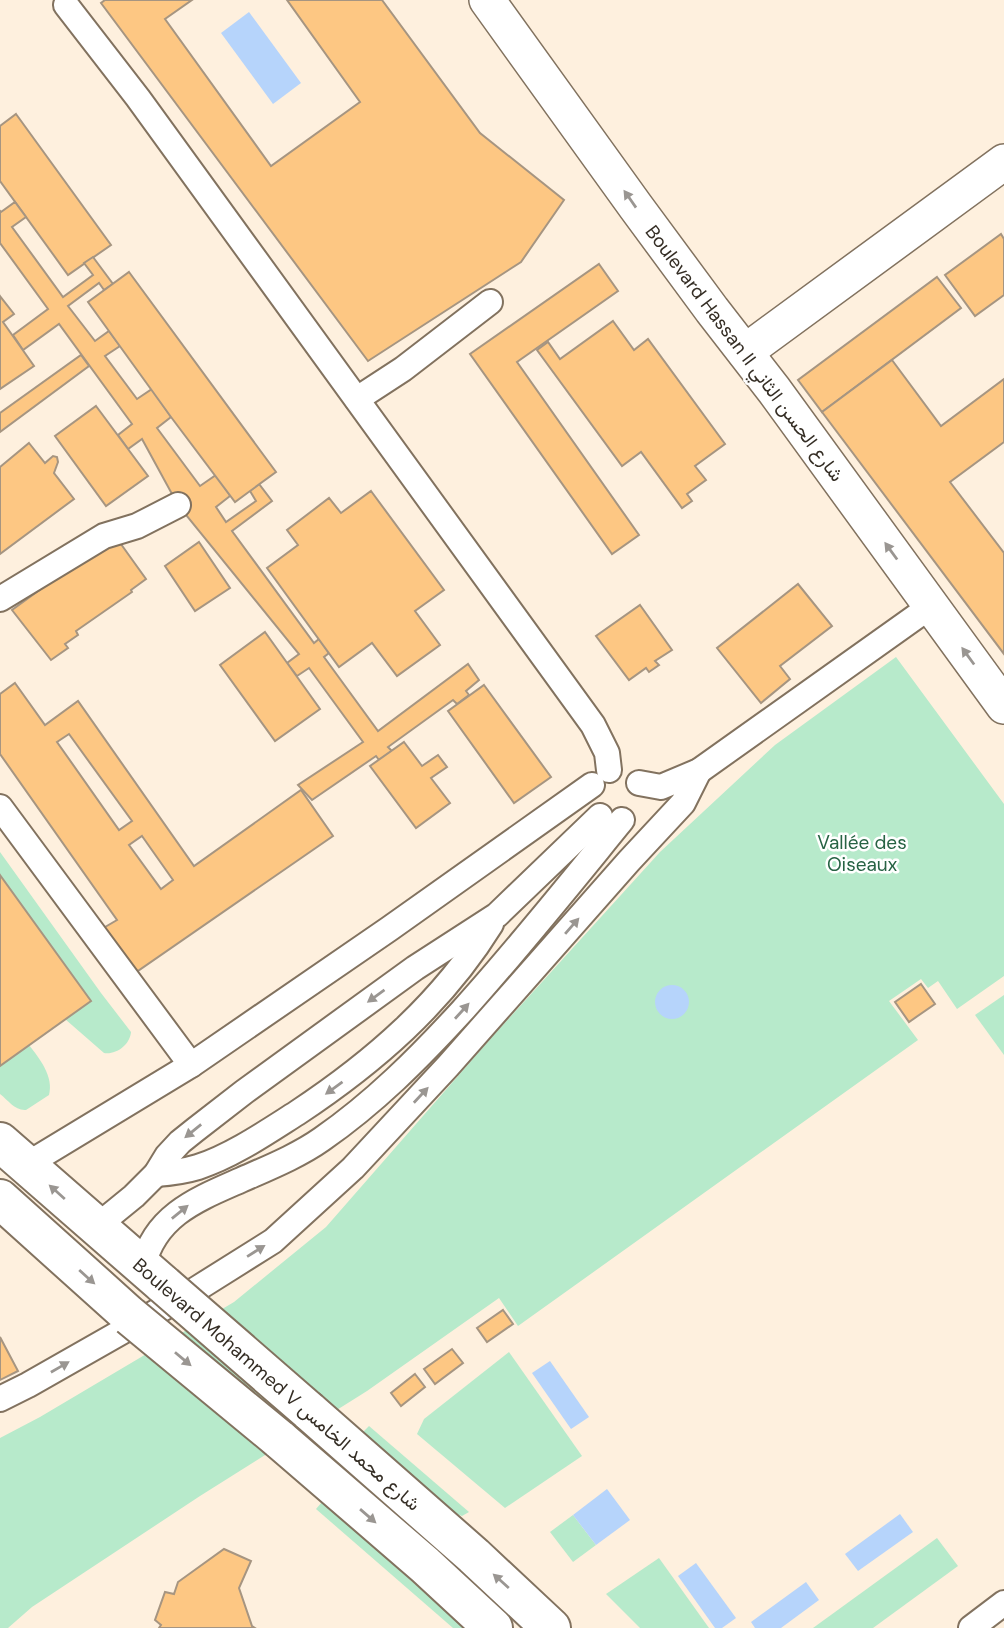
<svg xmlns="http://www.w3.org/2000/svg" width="1004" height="1628" font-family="'DM Sans',Vazirmatn,sans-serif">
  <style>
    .green { fill: #b7eacb }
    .water { fill: #b6d4fb }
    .building { fill: #fdc783; stroke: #a69581; stroke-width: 2; fill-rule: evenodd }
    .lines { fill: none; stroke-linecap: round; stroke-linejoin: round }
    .street-casing { stroke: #82725f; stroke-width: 28 }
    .secondary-casing { stroke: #82725f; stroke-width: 38 }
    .primary-casing { stroke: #82725f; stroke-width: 42 }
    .street { stroke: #fff; stroke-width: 24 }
    .secondary { stroke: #fff; stroke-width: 35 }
    .primary { stroke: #fff; stroke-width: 38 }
    .primary-bridge-casing { stroke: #82725f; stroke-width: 42; stroke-linecap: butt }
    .primary-bridge { stroke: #fff; stroke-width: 38 }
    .oneway { fill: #9a9692 }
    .labels { text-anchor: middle; stroke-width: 5; stroke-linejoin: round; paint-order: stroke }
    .street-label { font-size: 19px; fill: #352e25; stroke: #fff }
    .park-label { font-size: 19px; fill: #276344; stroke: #fff }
  </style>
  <rect width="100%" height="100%" fill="#fef0de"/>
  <g class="green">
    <polygon points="896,657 1004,804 1004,976 957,1009 938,981 928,988 921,979 889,1001 918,1040 518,1326 499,1298 367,1391 200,1496 32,1607 8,1628 0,1628 0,1438 40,1417 234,1302 326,1227 492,1037 660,852 775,745"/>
    <path d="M 0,852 L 101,993 L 131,1032 C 130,1045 116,1055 104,1053 L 65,1019 L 91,1001 L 0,875 Z"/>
    <polygon points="1004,995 1004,1055 975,1015"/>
    <path d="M 29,1045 C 40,1059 54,1077 49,1095 L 26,1110 C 15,1111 8,1100 0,1094 L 0,1066 Z"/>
    <polygon points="509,1352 582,1456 505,1508 417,1434 424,1419"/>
    <polygon points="369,1426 469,1512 462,1516 454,1513 363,1432"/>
    <polygon points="322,1502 465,1628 453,1628 316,1509"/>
    <polygon points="573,1515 596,1545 573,1562 550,1532"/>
    <polygon points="937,1538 958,1566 873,1628 813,1628"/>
    <polygon points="659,1558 709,1628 640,1628 606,1594"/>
  </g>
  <g class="water">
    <polygon points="249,12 301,83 273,104 221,33"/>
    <circle cx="672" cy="1002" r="17"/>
    <polygon points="550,1361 589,1417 571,1429 532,1373"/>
    <polygon points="607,1489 630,1520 596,1545 573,1515"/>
    <polygon points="900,1514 913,1532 858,1571 845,1554"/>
    <polygon points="696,1563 736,1618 722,1628 715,1628 678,1576"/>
    <polygon points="806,1582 819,1600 781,1628 755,1628 751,1622"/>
  </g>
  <g class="building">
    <polygon points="105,0 192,0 165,19 271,166 360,102 287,0 382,0 480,133 564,200 521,262 368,361 101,3"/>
    <polygon points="16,114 111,245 68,275 0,181 0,126"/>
    <polygon points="15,202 26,217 12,227 63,297 93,275 84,263 93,257 113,284 104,290 99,283 68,306 95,341 109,331 120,346 105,356 137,399 152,389 171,417 157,428 200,486 216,475 229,494 230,496 216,507 226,522 256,501 250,491 259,484 272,501 232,531 314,643 319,639 329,653 324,657 378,731 468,664 479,680 466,691 469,695 457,704 453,700 388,747 392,751 379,760 376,756 312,800 298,785 363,742 309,668 297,676 287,663 299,654 178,505 142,439 128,449 118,435 132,424 59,324 23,350 13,335 48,309 0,243 0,211 1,212"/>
    <polygon points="1001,234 1004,239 1004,295 975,316 945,275"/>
    <polygon points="599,264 618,291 517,362 639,535 612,554 470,354"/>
    <polygon points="129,272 276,472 235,502 171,417 88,302"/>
    <polygon points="937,277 961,308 822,412 798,380"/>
    <polygon points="0,296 14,314 3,322 34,366 0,389"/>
    <polygon points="613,321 634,350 648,339 725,444 695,466 706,480 687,494 692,501 682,508 641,452 622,466 537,350 548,342 560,359"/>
    <polygon points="81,355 89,366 0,432 0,413"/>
    <polygon points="892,360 941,426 1004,379 1004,442 950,482 1004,553 1004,654 822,412"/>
    <polygon points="96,406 148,476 106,506 55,436"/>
    <polygon points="29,443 45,463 53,456 57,457 58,462 54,473 74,499 0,554 0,467"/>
    <polygon points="371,491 444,590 415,611 440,645 397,676 372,643 339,667 267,568 298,545 287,530 329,498 341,513"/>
    <polygon points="113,533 146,579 131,590 132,592 76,631 78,635 65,644 68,648 51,660 12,610 100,546"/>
    <polygon points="199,542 230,588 195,611 165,566"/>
    <polygon points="798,584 832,626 780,666 790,679 761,703 717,648"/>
    <polygon points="640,605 672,650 655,661 659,665 649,672 646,668 629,680 596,636"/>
    <polygon points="265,632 320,709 275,741 220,665"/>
    <path d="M 15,683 L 45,725 L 78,701 L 194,866 L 301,790 L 333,836 L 132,975 L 100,930 L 117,920 L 0,754 L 0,694 ZM 69,734 L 132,821 L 119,830 L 57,742 ZM 142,836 L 173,880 L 161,889 L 129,845 Z"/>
    <polygon points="484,685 551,777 514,803 448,711"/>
    <polygon points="404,742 422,766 438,755 447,767 431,778 450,803 416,828 370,766"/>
    <polygon points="0,875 91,1001 0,1066"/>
    <polygon points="921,984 935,1004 909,1022 895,1002"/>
    <polygon points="503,1310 513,1324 487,1342 477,1328"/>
    <polygon points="0,1337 18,1371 0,1380"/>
    <polygon points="452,1349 463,1363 435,1384 424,1369"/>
    <polygon points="415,1374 425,1387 401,1406 391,1393"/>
    <polygon points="224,1549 251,1561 239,1588 252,1626 255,1628 159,1628 161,1625 155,1620 165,1592 174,1594 178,1582"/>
  </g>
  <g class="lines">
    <defs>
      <g id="street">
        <polyline points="66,5 138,98 593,725 607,753 609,770"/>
        <polyline points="357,399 403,369 490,302"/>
        <polyline points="0,599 104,536 137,526 178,505"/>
        <polyline points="639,783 661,787 699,771 931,606"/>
        <polyline points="0,807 191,1065"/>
        <polyline points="26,1165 191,1065 389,929 592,785"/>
        <path d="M 156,1174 C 170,1173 185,1171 198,1167 C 232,1156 267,1132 297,1113 C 374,1062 442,1003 491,924"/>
        <polyline points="96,1227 134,1196 156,1174 167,1156 180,1142 195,1130 244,1092 415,968 497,915 600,816"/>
        <path d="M 143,1266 C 155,1215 198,1199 241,1180 C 268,1168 298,1156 322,1139 C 374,1103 419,1058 462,1011 C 518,949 569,885 622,820"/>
        <polyline points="0,1399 28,1385 195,1290 273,1241 353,1168 448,1066 629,861 683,803 699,771"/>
        <polyline points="971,1628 1004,1603"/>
      </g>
      <g id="secondary">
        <polyline points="487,0 636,207 712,310 774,390 1004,706"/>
        <polyline points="745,352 1004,162"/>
      </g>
      <g id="primary">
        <polyline points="0,1142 164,1285"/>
        <polyline points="0,1199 130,1316"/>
        <polyline points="309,1411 474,1556 551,1628"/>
        <polyline points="279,1439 425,1565 493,1628"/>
      </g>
    </defs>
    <use href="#street" class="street-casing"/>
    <use href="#secondary" class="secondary-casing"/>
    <use href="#primary" class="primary-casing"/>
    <use href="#street" class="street"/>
    <use href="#secondary" class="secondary"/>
    <use href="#primary" class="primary"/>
    <defs>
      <g id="primary-bridge">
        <polyline points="164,1285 309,1411"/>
        <polyline points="130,1316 279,1439"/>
      </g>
    </defs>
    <use href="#primary-bridge" class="primary-bridge-casing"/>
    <use href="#primary-bridge" class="primary-bridge"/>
  </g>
  <defs><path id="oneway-solid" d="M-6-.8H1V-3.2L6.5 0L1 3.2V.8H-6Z" transform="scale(1.75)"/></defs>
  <g class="oneway">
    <use href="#oneway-solid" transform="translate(630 199) rotate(-125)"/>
    <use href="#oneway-solid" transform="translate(891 551) rotate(-126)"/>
    <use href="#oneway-solid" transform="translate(968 656) rotate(-126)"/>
    <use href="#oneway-solid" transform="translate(572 926) rotate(-49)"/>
    <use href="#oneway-solid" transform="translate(376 996) rotate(144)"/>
    <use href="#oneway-solid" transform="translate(462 1011) rotate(-48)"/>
    <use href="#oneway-solid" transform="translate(334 1088) rotate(144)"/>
    <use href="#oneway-solid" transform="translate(421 1095) rotate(-47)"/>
    <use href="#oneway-solid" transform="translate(193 1131) rotate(141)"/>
    <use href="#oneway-solid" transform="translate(57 1192) rotate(-138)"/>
    <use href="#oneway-solid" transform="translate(180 1212) rotate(-39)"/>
    <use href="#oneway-solid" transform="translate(256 1251) rotate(-32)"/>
    <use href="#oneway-solid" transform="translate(87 1277) rotate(42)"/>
    <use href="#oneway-solid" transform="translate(183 1359) rotate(40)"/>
    <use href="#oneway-solid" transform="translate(60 1367) rotate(-30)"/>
    <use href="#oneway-solid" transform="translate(368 1516) rotate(41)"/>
    <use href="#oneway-solid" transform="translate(501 1581) rotate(-138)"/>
  </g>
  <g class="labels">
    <g class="street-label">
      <text transform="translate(745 353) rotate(53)" y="7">Boulevard Hassan II شارع الحسن الثاني</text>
      <text transform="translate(277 1384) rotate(41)" y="7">Boulevard Mohammed V شارع محمد الخامس</text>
    </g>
    <g class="park-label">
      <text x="862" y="849">Vallée des<tspan x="862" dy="22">Oiseaux</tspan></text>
    </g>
  </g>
</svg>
